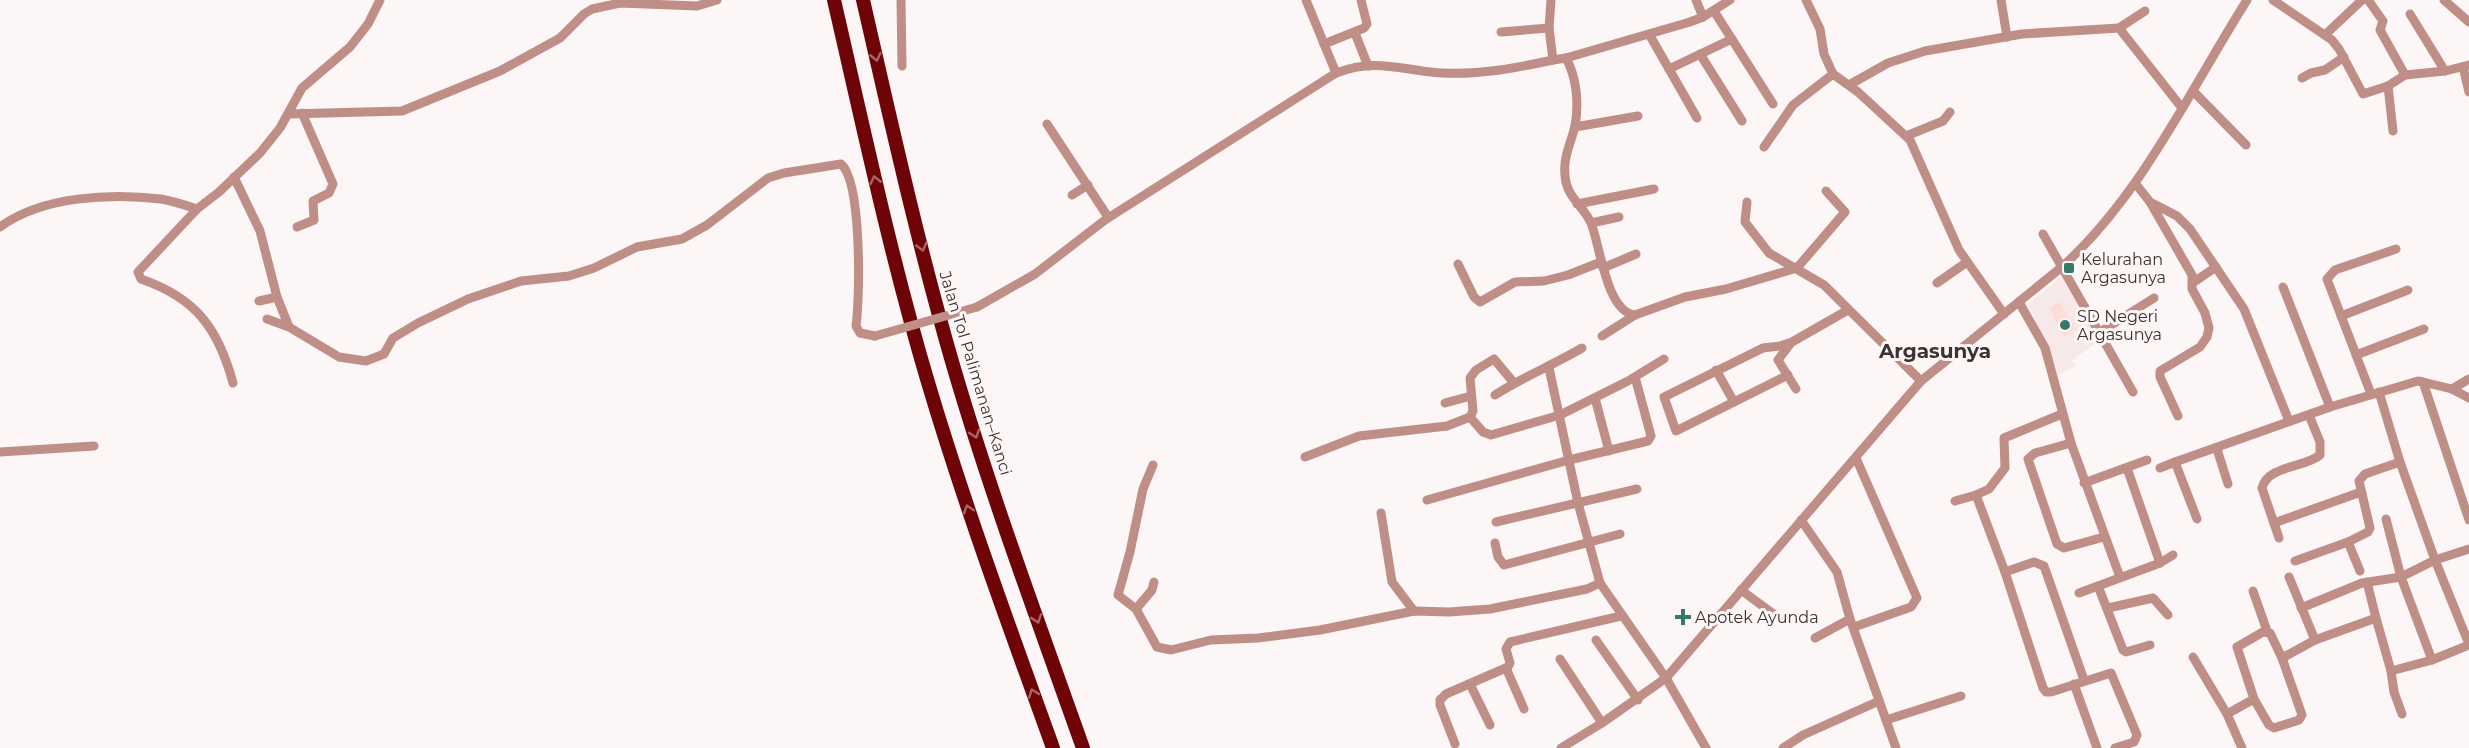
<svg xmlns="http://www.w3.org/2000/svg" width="2469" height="748" font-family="Montserrat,sans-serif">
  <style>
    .built { fill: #f7e9e7 }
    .green { fill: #fbddd9 }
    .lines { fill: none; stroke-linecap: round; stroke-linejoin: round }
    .minor { stroke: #bf8e87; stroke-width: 9 }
    .highway { stroke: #6e0408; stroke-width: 14 }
    .minor-bridge { stroke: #bf8e87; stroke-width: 9 }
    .oneway { stroke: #a76567 }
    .poi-dot { fill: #36796a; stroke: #fcf6f6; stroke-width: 2 }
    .labels { text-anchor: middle; stroke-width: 6; stroke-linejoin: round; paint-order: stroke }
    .poi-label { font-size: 16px; fill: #3c3231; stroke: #fcf6f6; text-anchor: start }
    .street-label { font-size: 16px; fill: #3c3231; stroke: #fcf6f6 }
    .quarter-label { font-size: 20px; font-weight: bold; fill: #3c3231; stroke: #fcf6f6 }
  </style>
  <rect width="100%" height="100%" fill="#fcf6f6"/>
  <polygon class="built" points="2065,274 2102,339 2072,360 2076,366 2053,377 2049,351 2028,304"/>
  <polygon class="green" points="2060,302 2076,329 2064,336 2049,308"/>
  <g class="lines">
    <g class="minor">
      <polyline points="901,0 902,66"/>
      <polyline points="1306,0 1336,73"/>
      <path d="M 1551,0 L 1549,28 L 1553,60 L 1566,58 C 1577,78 1579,104 1575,126 C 1571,143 1563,157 1565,175 C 1566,197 1583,205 1591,223 C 1600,244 1606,312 1635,315 L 1685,297 L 1726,289 L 1797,268 L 1845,212 L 1826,191"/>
      <polyline points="1696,0 1703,17"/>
      <polyline points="1806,0 1820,29 1824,54 1833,74 1858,92 1910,140 1959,250 2004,314"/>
      <polyline points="2001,0 2007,37"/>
      <polyline points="2273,0 2332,40 2339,49 2363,94 2388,86 2405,75 2445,71 2469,65"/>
      <polyline points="2368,0 2383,21 2380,30 2405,75"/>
      <polyline points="2444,0 2469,22"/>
      <polyline points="1714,11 1773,104"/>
      <polyline points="2410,14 2445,71"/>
      <polyline points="2119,28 2145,11"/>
      <polyline points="1501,32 1549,28"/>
      <polyline points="1355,33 1368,66"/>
      <polyline points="1649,34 1697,118"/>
      <polyline points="2326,34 2362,0"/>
      <polyline points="1324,44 1364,28 1367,24 1361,0"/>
      <polyline points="1700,54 1742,121"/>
      <polyline points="1566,58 1690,22 1703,17 1730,0"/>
      <polyline points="2463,67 2469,92"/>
      <polyline points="1669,69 1732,39"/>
      <polyline points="2302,78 2311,73 2325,70 2344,57"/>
      <polyline points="1849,85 1888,63 1925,51 2022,34 2119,28 2182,108"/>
      <polyline points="2388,86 2393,131"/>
      <polyline points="2193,91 2246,145"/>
      <polyline points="288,114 402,111 500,71 560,38 584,14 592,9 620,3 697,6 717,0"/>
      <polyline points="1047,124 1108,217"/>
      <polyline points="1575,127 1638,116"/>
      <polyline points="1906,136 1943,121 1950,112"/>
      <polyline points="1764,147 1793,105 1833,74"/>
      <path d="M 234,177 L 260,231 L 277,297 L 289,327 L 339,357 L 366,361 L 384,354 L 393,338 L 418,323 L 468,299 L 521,281 L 569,276 L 594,268 L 637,247 L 682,239 L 707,225 L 768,178 L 784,173 L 841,164 C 862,182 860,297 856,326 L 860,333 L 875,336"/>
      <polyline points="2135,183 2150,202 2177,216 2190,229 2244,309 2289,421"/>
      <polyline points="1072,195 1088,185"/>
      <polyline points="1747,202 1745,222 1769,253 1824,285 1921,381"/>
      <polyline points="2150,202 2192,275 2192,289 2205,313 2209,328 2207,337 2200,347 2160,371 2160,377 2178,416"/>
      <polyline points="1577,204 1654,189"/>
      <polyline points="1591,223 1619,217"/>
      <path d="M 0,227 C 42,196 111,193 161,199 C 173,201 185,205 197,209"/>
      <polyline points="297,227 314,220 313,201 329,193 333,184 302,113"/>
      <polyline points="2043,234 2133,392"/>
      <polyline points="1458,264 1474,297 1480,302 1515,282 1544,281 1568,275 1601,262"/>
      <polyline points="1603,268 1636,254"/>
      <polyline points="2194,282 2216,267"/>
      <polyline points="1937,283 1967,262"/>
      <polyline points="2283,287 2330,407"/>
      <polyline points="259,301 277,297"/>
      <polyline points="2019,302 2045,348 2071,443 2120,577"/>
      <path d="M 977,307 L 1035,274 L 1105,220 L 1336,73 C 1377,57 1403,71 1442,73 C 1480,75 1516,68 1553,60"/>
      <polyline points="2341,316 2408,290"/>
      <polyline points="267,319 289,327"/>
      <polyline points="2100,332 2154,298"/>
      <polyline points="1602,336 1635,315"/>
      <polyline points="1790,344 1778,360 1796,389"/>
      <polyline points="2356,355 2424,329"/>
      <polyline points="1549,368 1578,503 1600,583 1666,678 1706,748"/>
      <polyline points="1716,370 1734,402"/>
      <polyline points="1788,375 1676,431 1664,397 1763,348 1780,346 1792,342 1848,310"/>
      <polyline points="2423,382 2452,389 2469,398"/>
      <path d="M 233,383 C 218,328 196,298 141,279 L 138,272 L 197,209 L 219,192 L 260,153 L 280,128 L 302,88 L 350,47 L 368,24 L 380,0"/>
      <polyline points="2452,389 2469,379"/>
      <polyline points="2379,392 2400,462 2435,560 2469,549"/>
      <polyline points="2371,394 2327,279 2335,270 2396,249"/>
      <path d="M 1495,395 C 1523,377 1553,365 1582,348"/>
      <polyline points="1595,398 1609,451"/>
      <polyline points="1445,403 1471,396"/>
      <polyline points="2062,414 2004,438 2005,468 1989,489 1976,495 2005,572 2043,688 2046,692 2051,692 2111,673 2137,735 2134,742 2115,748"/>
      <polyline points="1470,417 1483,432 1491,435 1560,415 1628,381 1664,359"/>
      <polyline points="2071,443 2035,453 2028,459 2057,544 2064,548 2104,537"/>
      <polyline points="2217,449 2228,484"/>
      <polyline points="0,452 94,446"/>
      <polyline points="1305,457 1359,436 1447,426 1470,417 1473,411 1470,378 1476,370 1494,359 1514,383"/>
      <polyline points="1153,465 1143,489 1130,552 1118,595 1136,609 1157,647 1171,650 1211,640 1258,638 1320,630 1414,611 1449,612 1490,609 1587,589 1600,583"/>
      <polyline points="2127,468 2160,563"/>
      <polyline points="2160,468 2175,462"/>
      <polyline points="2084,483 2147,460"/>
      <polyline points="1427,500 1569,460 1648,441 1651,436 1635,377"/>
      <polyline points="1955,501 1976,495"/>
      <polyline points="1381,513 1392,582 1414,611"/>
      <polyline points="2197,519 2175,462 2330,407 2418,381 2423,382 2469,520"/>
      <polyline points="2386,519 2401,577 2432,660"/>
      <polyline points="1801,520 1837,572 1850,619 1896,748"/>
      <polyline points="1496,522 1637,489"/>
      <polyline points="2274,523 2361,492"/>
      <path d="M 2279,538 L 2262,488 C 2268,465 2305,468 2320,455 L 2320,442 L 2309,415"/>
      <polyline points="2348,542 2360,571"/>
      <polyline points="1495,543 1498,557 1504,565 1620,534"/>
      <polyline points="2295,561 2348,542 2368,532 2370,528 2359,481 2365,474 2400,462"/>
      <polyline points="2005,572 2034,562 2044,566 2084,680"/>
      <polyline points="2289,577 2315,640"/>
      <polyline points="2367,582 2376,618"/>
      <polyline points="1741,590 1783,621"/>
      <polyline points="2253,591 2267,631"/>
      <polyline points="2079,593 2098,586"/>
      <polyline points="2108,608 2153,598 2168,615"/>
      <polyline points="2301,608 2362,583 2401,577 2435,560 2469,644"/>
      <polyline points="1136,609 1152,590 1154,582"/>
      <polyline points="1854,627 1911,607 1917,598 1856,458"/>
      <polyline points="1815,638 1850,619"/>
      <polyline points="1596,640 1638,700"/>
      <polyline points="2150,645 2126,652 2123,650 2098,586 2160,563 2173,555"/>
      <polyline points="2193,657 2227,714"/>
      <polyline points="1560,659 1602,723"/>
      <polyline points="1506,668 1524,709"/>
      <polyline points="2391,671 2394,692 2402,714"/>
      <polyline points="1470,684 1490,725"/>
      <polyline points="2074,684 2097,748"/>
      <polyline points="2254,699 2269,725 2274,728 2299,720 2302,715 2282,658"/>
      <polyline points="1886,720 1961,696"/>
      <polyline points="1455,744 1440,705 1440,700 1446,694 1508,667 1510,663 1506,649 1510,642 1621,616"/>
      <path d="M 1561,748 L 1602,723 L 1666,678 L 1921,381 L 2063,266 C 2143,193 2190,90 2247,0"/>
      <polyline points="1783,748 1803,735 1879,701"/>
      <polyline points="2242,748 2227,714 2254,699 2237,647 2263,632 2270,633 2282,658 2315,640 2376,618 2391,671 2432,660 2469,645"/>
    </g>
    <g class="highway">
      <path d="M 834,0 C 863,126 890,254 927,379 C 964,504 1009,626 1053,748"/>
      <path d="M 863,0 C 891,122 918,245 953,365 C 991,495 1038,621 1083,748"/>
    </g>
    <polyline class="minor-bridge" points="875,336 977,307"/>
  </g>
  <defs><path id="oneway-chevron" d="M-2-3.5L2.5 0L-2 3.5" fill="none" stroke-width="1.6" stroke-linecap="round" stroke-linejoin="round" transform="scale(1.5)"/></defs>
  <g class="oneway">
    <use href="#oneway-chevron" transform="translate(876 57) rotate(77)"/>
    <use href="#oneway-chevron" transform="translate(875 180) rotate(-103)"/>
    <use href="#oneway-chevron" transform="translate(922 247) rotate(75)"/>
    <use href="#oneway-chevron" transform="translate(975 434) rotate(72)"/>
    <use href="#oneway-chevron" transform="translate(968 509) rotate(-108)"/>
    <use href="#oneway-chevron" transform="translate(1037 619) rotate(71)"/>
    <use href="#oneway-chevron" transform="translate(1033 693) rotate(-110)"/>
  </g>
  <g class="poi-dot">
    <rect x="2063" y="262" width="12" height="12" rx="3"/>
    <circle cx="2065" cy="325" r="6"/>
    <path d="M1680 608h6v6h6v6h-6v6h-6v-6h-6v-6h6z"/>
  </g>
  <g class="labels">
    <g class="poi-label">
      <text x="2081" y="265">Kelurahan<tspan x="2081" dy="18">Argasunya</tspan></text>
      <text x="2077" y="322">SD Negeri<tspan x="2077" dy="18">Argasunya</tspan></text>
      <text x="1695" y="623">Apotek Ayunda</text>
    </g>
    <g class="street-label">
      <text transform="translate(976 373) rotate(73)" y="6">Jalan Tol Palimanan–Kanci</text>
    </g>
    <g class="quarter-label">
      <text x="1935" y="358">Argasunya</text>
    </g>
  </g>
</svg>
